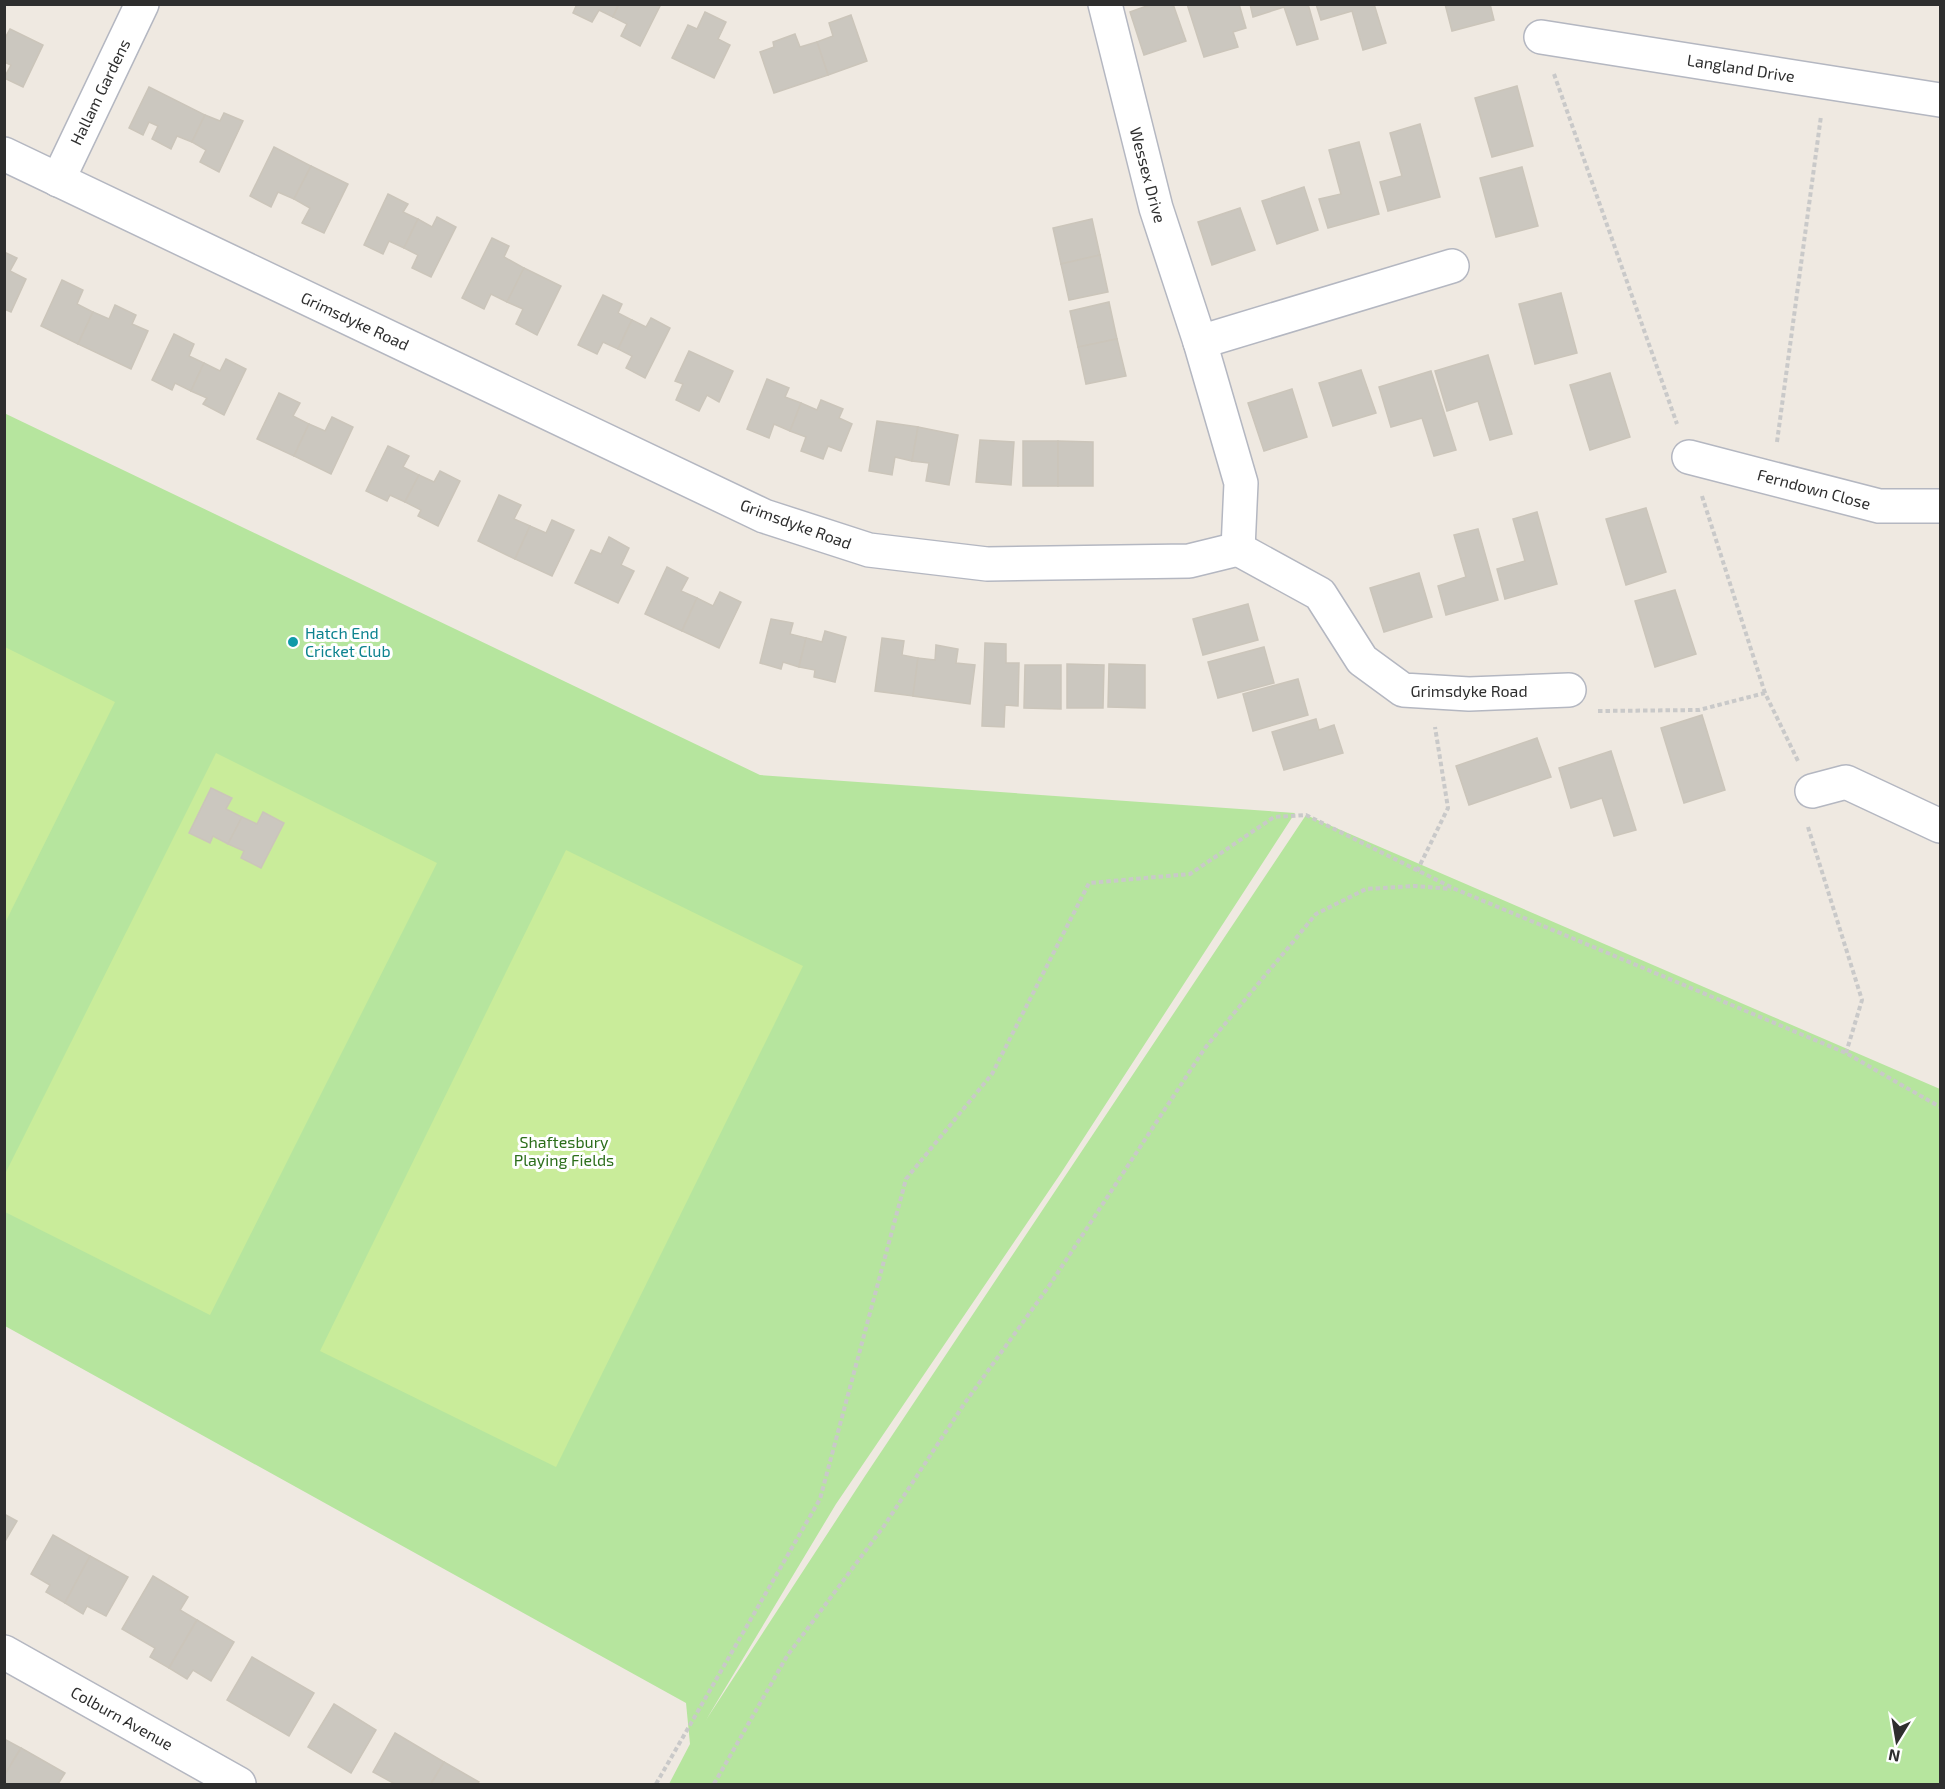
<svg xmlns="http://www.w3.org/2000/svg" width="1945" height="1789" font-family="'Exo 2',sans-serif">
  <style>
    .green { fill: #b6e59e }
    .pitch { fill: #c9ec9a }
    .building { fill: #cbc7bf; stroke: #cbc5ba; stroke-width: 1.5 }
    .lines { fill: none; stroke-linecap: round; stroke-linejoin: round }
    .street-casing { stroke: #b4b7c1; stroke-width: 36 }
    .path { stroke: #c9c9c9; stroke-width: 4; stroke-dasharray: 4.5 3; stroke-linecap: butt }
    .street { stroke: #fff; stroke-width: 33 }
    .culture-dot { fill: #0f9aa8; stroke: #fff; stroke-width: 2 }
    .labels { text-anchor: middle; stroke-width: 6; stroke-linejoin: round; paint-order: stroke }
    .street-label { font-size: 16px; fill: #2e2e2e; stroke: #fff }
    .culture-label { font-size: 16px; fill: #0d838f; stroke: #fff; text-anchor: start }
    .park-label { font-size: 16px; fill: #2c6e1b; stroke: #fff }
  </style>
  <rect width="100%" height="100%" fill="#efe9e1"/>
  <polygon class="green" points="4,413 760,775 1295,813 1061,1173 836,1504 706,1720 865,1476 1306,815 1940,1089 1940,1784 669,1784 690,1744 686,1703 5,1326"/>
  <g class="pitch">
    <polygon points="5,647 115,702 5,923"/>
    <polygon points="216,753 437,863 210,1315 5,1212 4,1176"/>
    <polygon points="566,850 803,966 556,1467 320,1351"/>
  </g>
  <g class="building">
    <polygon points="577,4 619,4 613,17 599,10 592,22 573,13"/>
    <polygon points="619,4 661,4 640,46 621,36 627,24 613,17"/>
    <polygon points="1152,4 1173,4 1186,41 1144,55 1130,12"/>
    <polygon points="1187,4 1239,4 1246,28 1233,32 1238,47 1204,57"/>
    <polygon points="1250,4 1308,4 1318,39 1297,45 1284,7 1253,17"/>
    <polygon points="1316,4 1374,4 1386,43 1363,50 1352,11 1321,20"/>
    <polygon points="1445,4 1490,4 1494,20 1452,31"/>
    <polygon points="705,12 726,22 718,39 730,45 714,78 672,58 688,25 697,29"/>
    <polygon points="851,15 867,61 828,75 817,42 833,36 829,23"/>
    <polygon points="10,29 43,45 23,87 4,78 11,65 4,62 4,40"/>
    <polygon points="795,34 800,47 817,42 828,75 774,93 760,52 774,47 773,42"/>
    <polygon points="1517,86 1533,146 1492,157 1475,98"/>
    <polygon points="149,87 205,115 192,142 177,136 171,149 152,139 158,126 149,122 143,135 129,128"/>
    <polygon points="224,113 243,121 219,172 200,162 206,150 192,142 205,115 220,121"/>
    <polygon points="1420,124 1440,197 1388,211 1380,182 1402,176 1390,133"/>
    <polygon points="1359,142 1379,214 1328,228 1319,199 1341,194 1329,150"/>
    <polygon points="274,147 311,166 294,199 278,192 271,207 250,196"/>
    <polygon points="311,166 348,184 324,233 302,223 310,208 294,199"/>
    <polygon points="1522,167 1538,226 1496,237 1480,178"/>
    <polygon points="1304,187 1318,230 1277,244 1262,201"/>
    <polygon points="388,194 408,204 403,212 418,219 404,248 389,241 383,254 364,245"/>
    <polygon points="1240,208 1255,250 1212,265 1198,222"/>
    <polygon points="437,217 456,227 431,277 412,268 418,255 404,248 418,219 432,227"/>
    <polygon points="1092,219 1100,255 1061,264 1053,228"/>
    <polygon points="492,238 509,246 504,257 524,268 507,302 491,294 484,309 462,298"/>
    <polygon points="4,252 17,258 10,271 26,279 11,312 4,309"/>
    <polygon points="1100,255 1108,292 1069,300 1061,264"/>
    <polygon points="524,268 561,286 537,335 516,324 523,309 507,302"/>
    <polygon points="62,280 83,290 77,304 93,312 78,344 41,326"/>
    <polygon points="1561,293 1577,353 1535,364 1519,304"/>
    <polygon points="603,295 622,304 618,313 632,320 618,349 603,342 597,354 578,345"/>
    <polygon points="1109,302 1117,339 1078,347 1070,311"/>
    <polygon points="115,305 136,315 132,324 148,331 131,369 78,344 93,312 109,319"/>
    <polygon points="651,318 670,328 645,378 626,368 632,356 618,349 632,320 646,327"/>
    <polygon points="174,334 194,344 189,356 204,363 191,391 175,383 172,390 152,380"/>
    <polygon points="1117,339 1126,376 1086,384 1078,347"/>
    <polygon points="689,351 733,371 719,402 707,395 699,411 676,400 683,384 675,381"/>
    <polygon points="1488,355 1512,434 1490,440 1478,401 1447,411 1435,371"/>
    <polygon points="226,359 246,369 224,415 203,404 207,398 191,391 204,363 220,371"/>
    <polygon points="1361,370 1376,413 1333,426 1319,383"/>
    <polygon points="1431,371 1456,450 1434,456 1422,418 1391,427 1379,387"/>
    <polygon points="1610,373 1630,437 1590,450 1570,385"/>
    <polygon points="767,379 789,388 785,397 801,403 790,431 774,424 769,438 747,429"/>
    <polygon points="1292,389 1307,437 1264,451 1248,403"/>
    <polygon points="279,393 300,403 293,416 309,424 294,456 257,439"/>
    <polygon points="821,400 843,409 839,418 852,424 841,451 828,446 823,459 801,451 806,437 790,431 801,403 817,410"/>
    <polygon points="332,417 353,427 331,474 294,456 309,424 325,431"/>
    <polygon points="877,421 918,427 912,461 895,457 892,475 869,471"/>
    <polygon points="918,427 958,435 949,485 926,481 929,463 912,461"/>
    <polygon points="980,440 1014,442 1011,485 976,482"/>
    <rect x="1023" y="441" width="35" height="45"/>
    <polygon points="1058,441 1093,442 1093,486 1058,486"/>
    <polygon points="388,446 409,456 403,467 419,475 405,502 390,495 387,501 366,491"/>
    <polygon points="440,471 460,481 438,526 418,516 421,510 405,502 419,475 434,482"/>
    <polygon points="499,495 521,505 514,519 530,526 515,559 478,541"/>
    <polygon points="1646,508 1666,572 1626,585 1606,519"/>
    <polygon points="1537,512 1557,584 1505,599 1497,569 1525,561 1513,519"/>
    <polygon points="552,520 574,530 552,576 515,559 530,526 546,533"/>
    <polygon points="1478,529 1498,600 1446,615 1438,586 1466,577 1454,535"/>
    <polygon points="609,537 629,548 621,565 634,571 618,603 575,583 591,550 601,554"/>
    <polygon points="667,567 688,578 681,591 697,598 682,631 645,614"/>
    <polygon points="1419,573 1432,617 1384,632 1370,588"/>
    <polygon points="1675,590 1696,654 1655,667 1635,601"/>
    <polygon points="720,592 741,602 719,648 682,631 697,598 713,606"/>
    <polygon points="1248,604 1258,640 1203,655 1193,619"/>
    <polygon points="771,619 793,623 790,634 806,638 799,667 783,662 781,669 760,663"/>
    <polygon points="825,631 846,637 835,682 814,677 815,670 799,667 806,638 822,642"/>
    <polygon points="882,638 904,641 902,655 918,658 913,696 875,691"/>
    <polygon points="985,643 1006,644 1006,663 1019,663 1018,706 1005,705 1004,727 982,726"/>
    <polygon points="936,645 958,649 956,663 975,665 970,704 913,696 918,658 935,660"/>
    <polygon points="1264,647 1274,683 1218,698 1208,662"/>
    <polygon points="1067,664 1104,665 1103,708 1067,708"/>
    <polygon points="1109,664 1145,665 1145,708 1108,707"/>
    <polygon points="1025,665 1061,665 1061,709 1024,708"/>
    <polygon points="1298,679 1308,715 1253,731 1243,694"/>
    <polygon points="1702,715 1725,790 1684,803 1661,728"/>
    <polygon points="1316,719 1319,730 1334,725 1343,753 1284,770 1272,732"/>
    <polygon points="1537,738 1551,777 1469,805 1456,766"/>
    <polygon points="1611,751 1636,830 1614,836 1602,798 1571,808 1559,768"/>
    <polygon points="211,788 232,798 226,809 242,817 228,844 213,836 210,843 189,833"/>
    <polygon points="263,812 284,823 261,868 241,858 244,851 228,844 242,817 257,824"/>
    <polygon points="4,1514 17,1521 4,1543"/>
    <polygon points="53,1535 90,1556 65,1603 46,1592 50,1585 31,1574"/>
    <polygon points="90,1556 128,1577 106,1616 87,1606 83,1614 65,1603"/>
    <polygon points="153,1576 188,1597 180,1610 197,1620 169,1668 150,1657 155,1648 122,1629"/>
    <polygon points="197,1620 234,1642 211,1681 193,1670 187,1679 169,1668"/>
    <polygon points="252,1657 314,1693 289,1736 227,1700"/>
    <polygon points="334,1704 376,1730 351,1773 308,1747"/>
    <polygon points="395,1733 444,1762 431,1784 395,1784 373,1772"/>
    <polygon points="4,1739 21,1748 4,1776"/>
    <polygon points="21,1748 65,1773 58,1784 4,1784 4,1776"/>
    <polygon points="444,1762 479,1782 477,1784 431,1784"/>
  </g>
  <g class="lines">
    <defs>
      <g id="street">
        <polyline points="1105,4 1156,208 1200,342 1241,483 1238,549"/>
        <polyline points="1541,37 1940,100"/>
        <polyline points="4,154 764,516 869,550 987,564 1189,561 1238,549 1320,594 1362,660 1403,690 1469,694 1569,690"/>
        <polyline points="58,180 142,4"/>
        <polyline points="1200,342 1452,266"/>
        <polyline points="1689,457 1879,506 1940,506"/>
        <polyline points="1812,791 1846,782 1940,826"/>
        <polyline points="4,1652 239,1784"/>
      </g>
    </defs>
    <use href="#street" class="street-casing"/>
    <g class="path">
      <polyline points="1554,74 1677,424"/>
      <polyline points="1777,442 1821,116"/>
      <polyline points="1702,496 1765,693"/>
      <polyline points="1598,711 1699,710 1765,693 1798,761"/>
      <polyline points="1808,827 1862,1000 1846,1053"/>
      <polyline points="1417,871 1448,808 1435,727"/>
      <polyline points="656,1784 820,1499 906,1179 992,1074 1089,883 1190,874 1274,817 1306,815 1455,889 1846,1053 1940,1107"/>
      <polyline points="714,1784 787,1656 884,1526 964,1404 1049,1286 1205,1048 1316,914 1366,889 1415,886 1451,889"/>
    </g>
    <use href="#street" class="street"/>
  </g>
  <circle class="culture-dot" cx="293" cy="642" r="6"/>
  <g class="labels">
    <g class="street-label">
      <text transform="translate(1741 68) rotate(9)" y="6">Langland Drive</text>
      <text transform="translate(100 92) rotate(-64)" y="6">Hallam Gardens</text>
      <text transform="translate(1148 175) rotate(75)" y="6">Wessex Drive</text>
      <text transform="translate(355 321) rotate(25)" y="6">Grimsdyke Road</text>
      <text transform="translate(1814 489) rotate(15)" y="6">Ferndown Close</text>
      <text transform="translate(796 524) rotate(20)" y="6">Grimsdyke Road</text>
      <text x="1469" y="697">Grimsdyke Road</text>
      <text transform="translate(122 1718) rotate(29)" y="6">Colburn Avenue</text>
    </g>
    <g class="culture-label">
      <text x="305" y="639">Hatch End<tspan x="305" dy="18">Cricket Club</tspan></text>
    </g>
    <g class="park-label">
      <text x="564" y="1148">Shaftesbury<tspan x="564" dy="18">Playing Fields</tspan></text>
    </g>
  </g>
  <rect width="1945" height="1789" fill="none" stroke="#2e2e2e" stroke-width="12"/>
  <g transform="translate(1897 1741) rotate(191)" stroke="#ffffff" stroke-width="4.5" paint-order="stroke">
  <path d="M0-4.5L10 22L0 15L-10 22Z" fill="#2e2e2e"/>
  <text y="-9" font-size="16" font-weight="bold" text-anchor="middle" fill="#2e2e2e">N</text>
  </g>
</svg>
